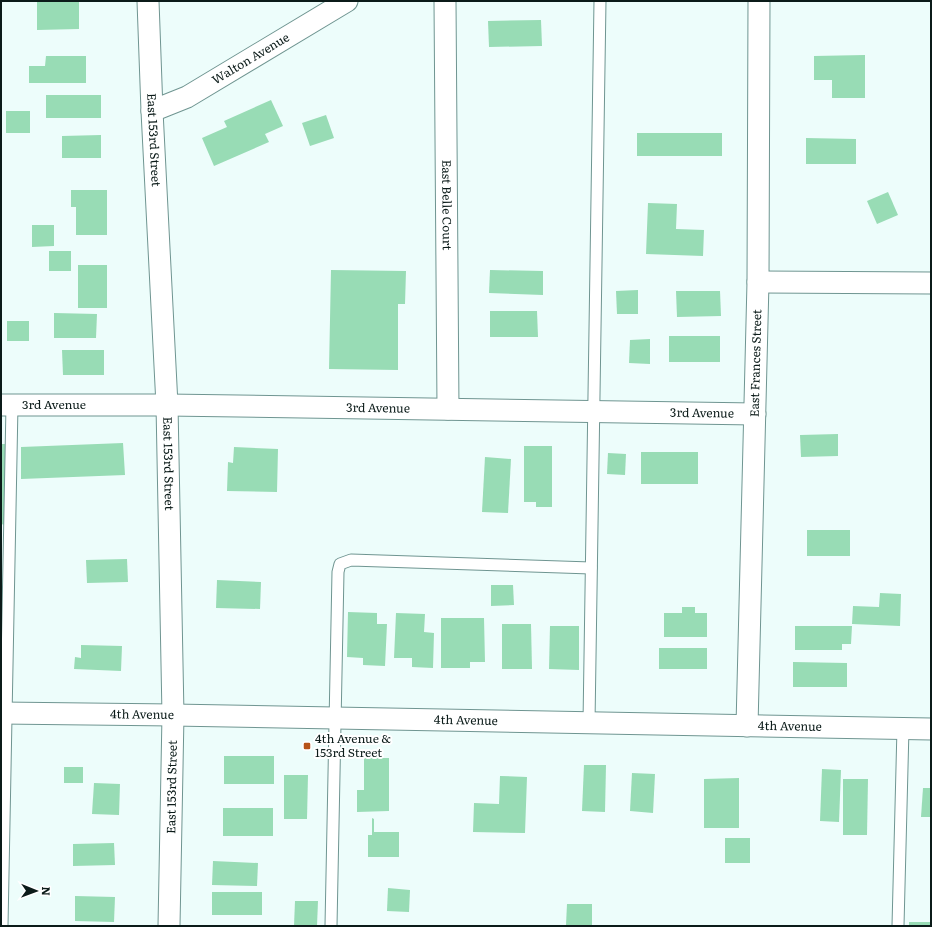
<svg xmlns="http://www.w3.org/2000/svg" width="932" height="927" font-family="Literata,serif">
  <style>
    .building { fill: #98dcb5 }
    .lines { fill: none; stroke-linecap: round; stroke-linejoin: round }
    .service-casing { stroke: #6f9591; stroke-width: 13 }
    .minor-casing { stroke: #6f9591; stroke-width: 23 }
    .service { stroke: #fff; stroke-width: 11 }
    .minor { stroke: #fff; stroke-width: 21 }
    .poi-dot { fill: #b65318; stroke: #fff; stroke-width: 1.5 }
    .labels { text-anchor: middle; stroke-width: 4; stroke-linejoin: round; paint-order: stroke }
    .street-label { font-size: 12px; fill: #0b1b19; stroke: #fff }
    .poi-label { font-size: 12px; fill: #0b1b19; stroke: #fff; text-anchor: start }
  </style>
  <rect width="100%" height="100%" fill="#edfdfb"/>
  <g class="building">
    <polygon points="37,1 79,1 79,29 37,30"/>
    <polygon points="541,20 542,46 489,47 488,21"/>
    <polygon points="865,55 865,98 832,98 832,80 814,80 814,56"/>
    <polygon points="46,56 86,56 86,83 29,83 29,66 45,66"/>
    <rect x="46" y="95" width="55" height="23"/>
    <polygon points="271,100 283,126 265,134 269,142 214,166 202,138 227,127 224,121"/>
    <rect x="6" y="111" width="24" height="22"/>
    <polygon points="326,115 334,138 310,146 302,123"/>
    <rect x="637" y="133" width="85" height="23"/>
    <polygon points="101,135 101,158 62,158 62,136"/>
    <polygon points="806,138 856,139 856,164 806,164"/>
    <polygon points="71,190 107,190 107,235 76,235 76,207 71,207"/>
    <polygon points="888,192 898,215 877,224 867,201"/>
    <polygon points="648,203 677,204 676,229 704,230 703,256 646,254"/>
    <polygon points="32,225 54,225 54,246 32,247"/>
    <rect x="49" y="251" width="22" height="20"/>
    <rect x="78" y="265" width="29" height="43"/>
    <polygon points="331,270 406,271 405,304 398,304 398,370 329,369"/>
    <polygon points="490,270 543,271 543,295 489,293"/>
    <polygon points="638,290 638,314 617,314 616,291"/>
    <polygon points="676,291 720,291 721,316 677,317"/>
    <polygon points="490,311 537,311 538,337 490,337"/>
    <polygon points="54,313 97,314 96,338 54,338"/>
    <rect x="7" y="321" width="22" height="20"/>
    <rect x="669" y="336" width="51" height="26"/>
    <polygon points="650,339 650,364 629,363 630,340"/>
    <polygon points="62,350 104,350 104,375 63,375"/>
    <polygon points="838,434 838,456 801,457 800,435"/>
    <polygon points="123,443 125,475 21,479 21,447"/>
    <polygon points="1,444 6,444 5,525 1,524"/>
    <polygon points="524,446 552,446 552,507 536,507 536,502 524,502"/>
    <polygon points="234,447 278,449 277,492 227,491 228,462 233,463"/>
    <rect x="641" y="452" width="57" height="32"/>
    <polygon points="608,453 626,454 625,475 607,474"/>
    <polygon points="485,457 511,459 508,513 482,512"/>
    <rect x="807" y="530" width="43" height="26"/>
    <polygon points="127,559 128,582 87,583 86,560"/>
    <polygon points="217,580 261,582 260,609 216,608"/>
    <polygon points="491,585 513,585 514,605 491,606"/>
    <polygon points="880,593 901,594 900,626 852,624 853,606 879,607"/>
    <polygon points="682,607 695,607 695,613 707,613 707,637 664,637 664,613 682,613"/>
    <polygon points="348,612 377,613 377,624 387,624 385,666 363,665 363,658 347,657"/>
    <polygon points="396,613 425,614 424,632 434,633 433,668 412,667 412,658 394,658"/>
    <polygon points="441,618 484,618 485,662 470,662 470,668 441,668"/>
    <polygon points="502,624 531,624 532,669 502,669"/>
    <polygon points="550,626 579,626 579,670 549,669"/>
    <polygon points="795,626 852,626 851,644 842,644 842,650 795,650"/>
    <polygon points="81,645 122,646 121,671 74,669 75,657 81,658"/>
    <rect x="659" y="648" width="48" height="21"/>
    <polygon points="793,662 847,663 847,687 793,687"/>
    <rect x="224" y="756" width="50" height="28"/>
    <polygon points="364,758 389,758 389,811 357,812 357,790 364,790"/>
    <polygon points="584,765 606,765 605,812 582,811"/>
    <rect x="64" y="767" width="19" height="16"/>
    <polygon points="822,769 841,770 839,822 820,821"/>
    <polygon points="632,773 655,774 653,813 630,811"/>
    <polygon points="284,775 308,775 307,819 284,819"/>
    <polygon points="500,776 527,777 525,833 473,832 474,803 499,804"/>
    <polygon points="739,778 739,828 704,828 704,779"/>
    <polygon points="843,779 868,779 867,835 843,835"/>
    <polygon points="94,783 120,784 119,815 92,814"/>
    <polygon points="923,788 931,788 931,817 921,817"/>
    <rect x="223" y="808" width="50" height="28"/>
    <polygon points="372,818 374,819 374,832 399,832 399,857 368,857 368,835 372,835"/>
    <rect x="725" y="838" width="25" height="25"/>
    <polygon points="114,843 115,865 73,866 73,844"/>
    <polygon points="213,861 258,863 257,886 212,885"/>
    <polygon points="388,888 410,890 409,912 387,911"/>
    <rect x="212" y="892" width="50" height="23"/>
    <polygon points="75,896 115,897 114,922 75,921"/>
    <polygon points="295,901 318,901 317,926 294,926"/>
    <polygon points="567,904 592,904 592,925 566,925"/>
    <rect x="909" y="922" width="22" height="4"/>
  </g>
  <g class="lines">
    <defs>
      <g id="service">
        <polyline points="589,723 600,1"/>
        <polyline points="2,926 12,405"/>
        <polyline points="331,926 338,572 340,564 351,560 591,568"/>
        <polyline points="898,926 903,728"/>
      </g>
      <g id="minor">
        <path id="s1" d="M 148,1 L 152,111 L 167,405 L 173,715 L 169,926"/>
        <path id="s2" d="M 445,1 L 448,409"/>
        <path id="s3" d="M 152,111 L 187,97 L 347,1"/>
        <polyline points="758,282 931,283"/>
        <path id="s4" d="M 1,405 L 167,405 L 755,414"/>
        <path id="s5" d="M 1,713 L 173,715 L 931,729"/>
        <path id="s6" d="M 747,726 L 758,282 L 759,1"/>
      </g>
    </defs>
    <use href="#service" class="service-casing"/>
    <use href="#minor" class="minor-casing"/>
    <use href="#service" class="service"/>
    <use href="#minor" class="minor"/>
  </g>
  <rect class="poi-dot" x="303" y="742" width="8" height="8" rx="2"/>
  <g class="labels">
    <g class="street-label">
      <text dy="4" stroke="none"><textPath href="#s3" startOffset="112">Walton Avenue</textPath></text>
      <text dy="4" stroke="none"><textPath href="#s1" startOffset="139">East 153rd Street</textPath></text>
      <text dy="4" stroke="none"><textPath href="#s2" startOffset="204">East Belle Court</textPath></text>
      <text dy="4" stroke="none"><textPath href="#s6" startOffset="363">East Frances Street</textPath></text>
      <text dy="4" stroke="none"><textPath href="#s4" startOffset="53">3rd Avenue</textPath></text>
      <text dy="4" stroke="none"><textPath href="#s4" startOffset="377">3rd Avenue</textPath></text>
      <text dy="4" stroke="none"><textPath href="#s4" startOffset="701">3rd Avenue</textPath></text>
      <text dy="4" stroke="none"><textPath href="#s1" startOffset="463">East 153rd Street</textPath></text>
      <text dy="4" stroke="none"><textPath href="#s5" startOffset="141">4th Avenue</textPath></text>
      <text dy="4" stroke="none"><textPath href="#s5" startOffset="465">4th Avenue</textPath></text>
      <text dy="4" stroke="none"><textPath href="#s5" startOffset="789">4th Avenue</textPath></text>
      <text transform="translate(172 787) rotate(-89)" y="4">East 153rd Street</text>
    </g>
    <g class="poi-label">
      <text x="315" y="743">4th Avenue &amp;<tspan x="315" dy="14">153rd Street</tspan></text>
    </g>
  </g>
  <rect width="932" height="927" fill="none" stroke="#0b1b19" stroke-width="4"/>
  <g transform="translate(36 891) rotate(91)" stroke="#ffffff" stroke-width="3" paint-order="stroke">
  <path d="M0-3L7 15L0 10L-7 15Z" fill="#0b1b19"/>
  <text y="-6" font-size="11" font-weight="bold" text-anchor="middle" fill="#0b1b19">N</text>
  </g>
</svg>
